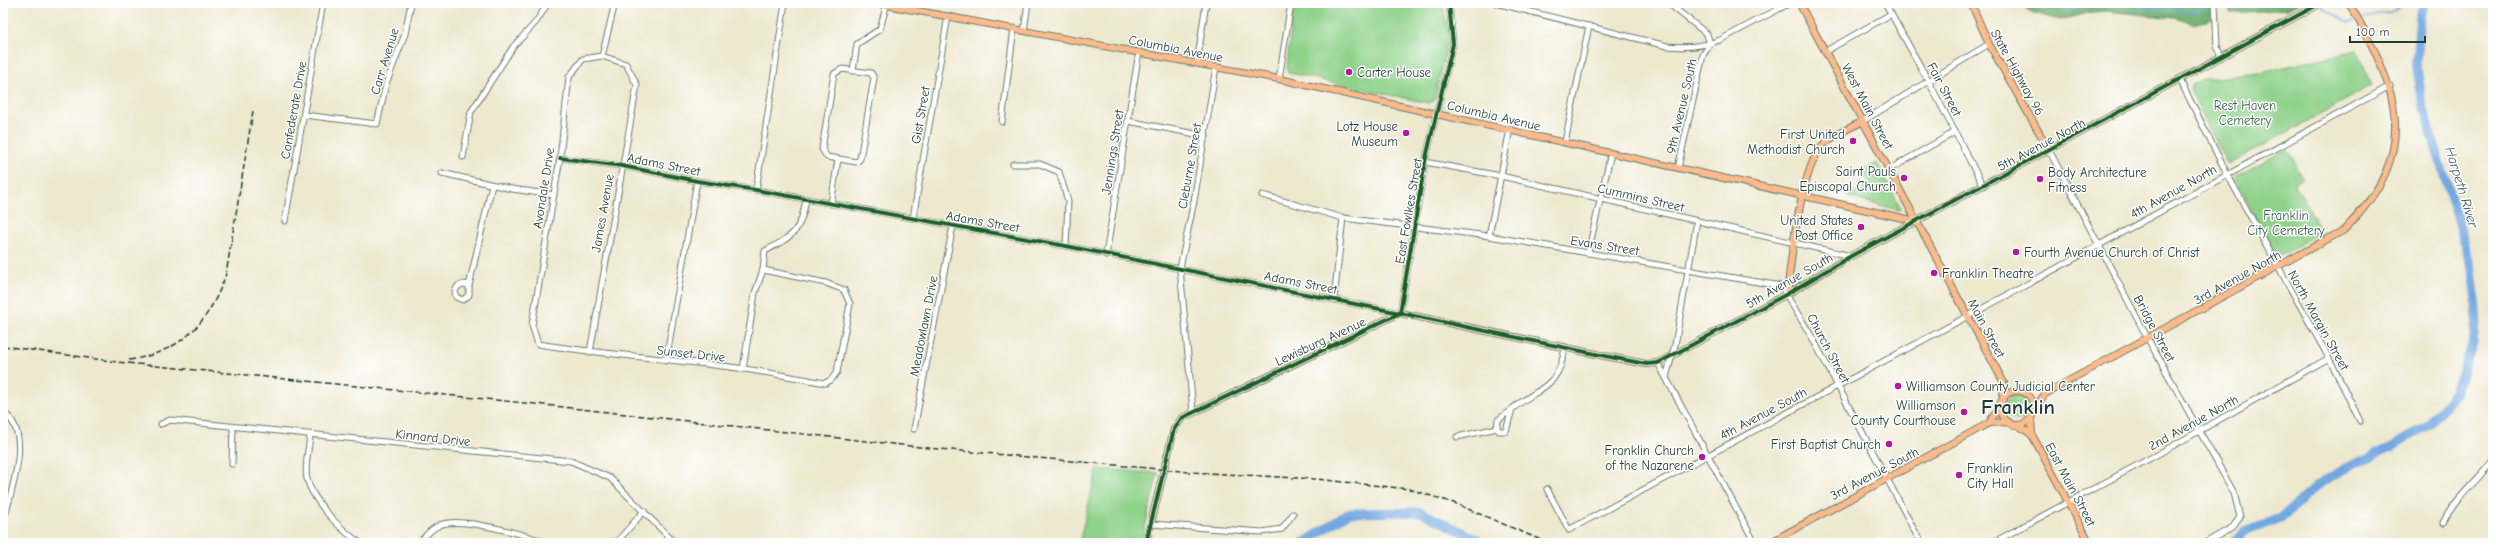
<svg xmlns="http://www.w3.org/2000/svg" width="2496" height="546" font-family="'Comic Neue',sans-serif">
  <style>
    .green { fill: #8fd28a; stroke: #57885f }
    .forest { fill: #73b476; stroke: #497855 }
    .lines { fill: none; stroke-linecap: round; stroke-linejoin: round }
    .stream { stroke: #72a8e0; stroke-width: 1.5 }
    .river { stroke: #72a8e0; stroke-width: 9 }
    .minor-casing { stroke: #67796a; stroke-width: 7 }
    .major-casing { stroke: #67796a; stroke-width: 8 }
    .minor { stroke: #fff; stroke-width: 5 }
    .major { stroke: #fbbb8c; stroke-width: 6 }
    .rail { stroke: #1f3d34; stroke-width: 1.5; stroke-dasharray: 6 3; stroke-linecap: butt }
    .cycleway-casing { stroke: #fff; stroke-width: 6 }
    .cycleway { stroke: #1b5e20; stroke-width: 4 }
    .poi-dot { fill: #b5179e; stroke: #fff; stroke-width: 1.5 }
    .labels { text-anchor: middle; stroke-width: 3; stroke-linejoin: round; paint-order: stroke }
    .street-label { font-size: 13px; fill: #1f3d34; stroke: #fff }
    .poi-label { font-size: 13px; fill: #1f3d34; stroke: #fff; text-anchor: end }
    .park-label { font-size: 13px; fill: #3b624a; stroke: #fff }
    .water-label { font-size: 14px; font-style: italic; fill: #3c6270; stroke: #fff }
    .town-label { font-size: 21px; font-weight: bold; fill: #1f3d34; stroke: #fff }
  </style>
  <rect width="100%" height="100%" fill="#fff"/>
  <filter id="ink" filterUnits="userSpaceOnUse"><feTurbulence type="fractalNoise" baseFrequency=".025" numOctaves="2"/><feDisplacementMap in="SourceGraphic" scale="8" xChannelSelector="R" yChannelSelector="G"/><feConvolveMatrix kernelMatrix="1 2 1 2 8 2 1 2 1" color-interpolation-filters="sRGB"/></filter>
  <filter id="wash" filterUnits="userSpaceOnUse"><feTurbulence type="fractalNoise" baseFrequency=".012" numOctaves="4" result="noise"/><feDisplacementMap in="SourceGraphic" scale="16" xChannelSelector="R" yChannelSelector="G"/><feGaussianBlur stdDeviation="0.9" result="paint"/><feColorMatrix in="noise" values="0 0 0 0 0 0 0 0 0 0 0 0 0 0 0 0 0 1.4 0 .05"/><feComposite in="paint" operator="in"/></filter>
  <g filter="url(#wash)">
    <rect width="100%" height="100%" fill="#ede8ce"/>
    <g class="green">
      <polygon points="1293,3 1442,3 1449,34 1434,101 1428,103 1289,73 1287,69"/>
      <polygon points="2357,50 2372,85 2228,165 2190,91 2192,84 2203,79 2259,73"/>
      <polygon points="2287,149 2303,177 2294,182 2321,232 2276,258 2235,177"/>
      <polygon points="1877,163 1900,207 1899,210 1847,197 1870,183 1862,171"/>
      <circle cx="2018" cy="407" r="13"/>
      <polygon points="1097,469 1158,473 1141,543 1079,543"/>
    </g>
    <g class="forest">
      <polygon points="2026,3 2212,3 2214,19 2193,24 2175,18 2107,11 2092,12 2060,20 2027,11"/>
      <polygon points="2229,3 2300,3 2289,9 2230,13"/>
    </g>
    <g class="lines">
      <g class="stream">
        <path d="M 2047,3 C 2064,16 2081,4 2101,3"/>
        <polyline points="2119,3 2171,11 2191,11 2214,6"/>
        <polyline points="2217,6 2277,3"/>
        <polyline points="2321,6 2348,23 2355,20"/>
        <polyline points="2361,19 2394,11 2410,3"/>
      </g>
      <g class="river">
        <polyline points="1303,543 1349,513 1421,512 1485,543"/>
        <polyline points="2231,543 2244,532 2281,518 2314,488 2343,469 2394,446 2429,425 2455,392 2473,344 2477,308 2471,263 2423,106 2416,61 2420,16 2426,3"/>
      </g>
    </g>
  </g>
  <g filter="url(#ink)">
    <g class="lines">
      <defs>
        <g id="minor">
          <path d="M 1496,3 L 1667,46 C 1686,48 1702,47 1720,40 L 1790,3"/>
          <polyline points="1668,3 1707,34 1710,44"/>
          <polyline points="1885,3 1929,82 1983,186"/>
          <polyline points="2215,3 2217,46 2221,57"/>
          <polyline points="1024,31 1028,3"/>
          <polyline points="1826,51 1891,14"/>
          <polyline points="602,56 615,3"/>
          <polyline points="1197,63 1206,3"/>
          <polygon points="842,69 871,73 874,78 860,159 857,162 827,157 822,149 834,74"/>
          <polyline points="853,71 857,44 880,29 887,3"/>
          <polyline points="1279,79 1291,3"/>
          <polyline points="2180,80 2227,174 2329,358 2360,421"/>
          <polyline points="304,115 377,124 386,84 405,34 411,3"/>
          <polyline points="1128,121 1206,136"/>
          <polyline points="1863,121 1989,44"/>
          <polyline points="1002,122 1014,28"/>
          <polyline points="1565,142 1589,26"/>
          <polyline points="2049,150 2148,339 2234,493 2240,517 2233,527 2205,543"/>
          <polyline points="463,157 471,112 513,47 536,22 548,3"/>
          <polyline points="560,158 622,166 697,181 756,190 1066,246 1400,313 1425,162 1453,44 1449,3"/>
          <polyline points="1425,162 1501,176 1851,256"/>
          <polyline points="1013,164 1040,164 1059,172 1068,201 1066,246"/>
          <polyline points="1678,168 1703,55 1710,44"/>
          <polyline points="1890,169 1955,132"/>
          <polyline points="442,173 512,189 554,195"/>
          <polyline points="756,190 785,3"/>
          <polyline points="1262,195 1343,218 1489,236 1781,286 1813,339 1921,543"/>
          <polyline points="831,204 838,159"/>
          <polyline points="913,218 948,16"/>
          <polyline points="285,221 323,3"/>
          <polyline points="1489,236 1510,129"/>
          <polyline points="1588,253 1611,153"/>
          <polyline points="1106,255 1139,52"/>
          <polyline points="469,286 465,284 458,286 455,291 456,297 463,300 469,295 469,286 492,185"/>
          <polyline points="1334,299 1343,218"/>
          <path d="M 590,352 L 637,85 L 626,64 L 602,56 L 583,59 L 569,77 L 560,158 L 532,325 L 538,344 C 606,355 675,359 744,369 C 771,373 798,378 825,383 L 831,380 L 837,372 L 850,304 L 844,290 L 826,283 L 763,270"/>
          <polyline points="666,361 697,181"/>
          <polyline points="1658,363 1755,543"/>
          <path d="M 743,369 L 755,293 L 763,270 L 765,251 C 793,236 801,232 806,199"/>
          <polyline points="1666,377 1675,345 1697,221"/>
          <path d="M 1512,409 L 1498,420 L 1497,428 L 1499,431 L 1506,431 L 1512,409 C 1540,386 1559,389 1565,347"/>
          <polyline points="1193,411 1180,268 1194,201 1216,67"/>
          <path d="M 3,412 C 35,433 9,495 3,524"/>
          <polyline points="161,424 170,420 571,461 610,478 675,543"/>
          <polyline points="914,429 953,226"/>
          <path d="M 310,436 C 309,448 304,467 307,479 C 313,502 341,530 360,543"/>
          <polyline points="1457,437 1497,428"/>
          <polyline points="232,464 233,428"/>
          <polyline points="1547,489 1569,530 1574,527 2015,291 2390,86"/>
          <path d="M 2443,523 C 2454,499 2477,482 2493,460"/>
          <polyline points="1151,524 1262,532 1282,529 1293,514"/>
          <path d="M 419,543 C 427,534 435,524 448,523 C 470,520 525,534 547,543"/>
          <polyline points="616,543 644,511"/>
          <polyline points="1992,543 2160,453 2329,358"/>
        </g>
        <g id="major">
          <polyline points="876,3 1279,79 1916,221"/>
          <polyline points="1799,3 2004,383 2003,399"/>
          <polyline points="1971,3 1989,44 2049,150"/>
          <path d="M 1787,294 C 1791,259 1800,178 1819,150 C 1829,136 1849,129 1863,121"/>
          <circle cx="2017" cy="408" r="17"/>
          <path d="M 2034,409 L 2045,394 L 2344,230 C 2423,151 2399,90 2349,3"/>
          <polyline points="2031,417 2032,435 2090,543"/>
          <polyline points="1989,423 2000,406"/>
          <polyline points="2018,425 2032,435"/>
          <polyline points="1146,543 1174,429 1182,418 1400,313 1610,357 1646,364 1658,363 1787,294 1851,256 2321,3"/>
          <polyline points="1769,543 1989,423 2009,422"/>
        </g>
      </defs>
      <use href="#minor" class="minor-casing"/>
      <use href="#major" class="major-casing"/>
      <use href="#minor" class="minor"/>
      <use href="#major" class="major"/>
      <g class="rail">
        <polyline points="3,346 117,362 545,405 929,448 1191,472 1316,479 1409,489 1454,503 1548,543"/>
        <path d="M 129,360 C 182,352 209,323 226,274 L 253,111"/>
      </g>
      <defs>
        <g id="cycleway">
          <polyline points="560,158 622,166 697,181 756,190 1066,246 1400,313 1425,162 1453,44 1449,3"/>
          <polyline points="1146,543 1174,429 1182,418 1400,313 1610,357 1646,364 1658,363 1787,294 1851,256 2321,3"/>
        </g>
      </defs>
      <use href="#cycleway" class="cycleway-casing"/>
      <use href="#cycleway" class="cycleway"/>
    </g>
  </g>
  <g class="poi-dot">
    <circle cx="1349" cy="72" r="4"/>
    <circle cx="1406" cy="133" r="4"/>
    <circle cx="1853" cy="141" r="4"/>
    <circle cx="1904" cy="178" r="4"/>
    <circle cx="2040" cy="179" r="4"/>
    <circle cx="1861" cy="227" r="4"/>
    <circle cx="2016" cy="252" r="4"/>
    <circle cx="1934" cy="273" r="4"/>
    <circle cx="1898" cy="386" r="4"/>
    <circle cx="1964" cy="412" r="4"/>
    <circle cx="1889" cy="444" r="4"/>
    <circle cx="1702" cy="457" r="4"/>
    <circle cx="1959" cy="475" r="4"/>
  </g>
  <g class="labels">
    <g class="street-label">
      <text transform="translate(1176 48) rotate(11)" y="5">Columbia Avenue</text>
      <text transform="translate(384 61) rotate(-73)" y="5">Carr Avenue</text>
      <text transform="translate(2018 72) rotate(61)" y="5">State Highway 96</text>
      <text transform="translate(1945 89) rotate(62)" y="5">Fair Street</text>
      <text transform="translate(1681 106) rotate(-77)" y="5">9th Avenue South</text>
      <text transform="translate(1868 106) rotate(62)" y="5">West Main Street</text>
      <text transform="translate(293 110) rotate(-80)" y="5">Confederate Drive</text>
      <text transform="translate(920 115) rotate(-80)" y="5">Gist Street</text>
      <text transform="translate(1494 115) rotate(13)" y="5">Columbia Avenue</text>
      <text transform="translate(2041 144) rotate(-28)" y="5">5th Avenue North</text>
      <text transform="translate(1112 152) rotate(-81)" y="5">Jennings Street</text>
      <text transform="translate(664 164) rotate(11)" y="5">Adams Street</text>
      <text transform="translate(1189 166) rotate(-80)" y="5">Cleburne Street</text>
      <text transform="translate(543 188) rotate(-81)" y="5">Avondale Drive</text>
      <text transform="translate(2173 191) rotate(-29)" y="5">4th Avenue North</text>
      <text transform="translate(1641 197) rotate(13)" y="5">Cummins Street</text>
      <text transform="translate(1408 211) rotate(-80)" y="5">East Fowlkes Street</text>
      <text transform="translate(602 213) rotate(-80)" y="5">James Avenue</text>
      <text transform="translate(983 221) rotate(10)" y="5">Adams Street</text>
      <text transform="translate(1605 245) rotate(9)" y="5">Evans Street</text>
      <text transform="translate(2237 277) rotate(-29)" y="5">3rd Avenue North</text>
      <text transform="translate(1789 280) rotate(-30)" y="5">5th Avenue South</text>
      <text transform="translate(1301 282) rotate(11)" y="5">Adams Street</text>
      <text transform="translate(2319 320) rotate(61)" y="5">North Margin Street</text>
      <text transform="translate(923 326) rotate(-79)" y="5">Meadowlawn Drive</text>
      <text transform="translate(1987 328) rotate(62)" y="5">Main Street</text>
      <text transform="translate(2155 328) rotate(62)" y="5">Bridge Street</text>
      <text transform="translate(1320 341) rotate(-25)" y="5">Lewisburg Avenue</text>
      <text transform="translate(1829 348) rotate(62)" y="5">Church Street</text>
      <text transform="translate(691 353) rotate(6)" y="5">Sunset Drive</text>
      <text transform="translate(1763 413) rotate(-28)" y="5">4th Avenue South</text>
      <text transform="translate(2193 422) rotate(-29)" y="5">2nd Avenue North</text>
      <text transform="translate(433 437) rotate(6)" y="5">Kinnard Drive</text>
      <text transform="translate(1874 473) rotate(-28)" y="5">3rd Avenue South</text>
      <text transform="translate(2071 484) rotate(62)" y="5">East Main Street</text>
    </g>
    <g class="poi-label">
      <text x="1357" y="77" text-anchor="start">Carter House</text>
      <text x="1398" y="131">Lotz House<tspan x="1398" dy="15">Museum</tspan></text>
      <text x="1845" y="139">First United<tspan x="1845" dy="15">Methodist Church</tspan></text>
      <text x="1896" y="176">Saint Pauls<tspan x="1896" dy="15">Episcopal Church</tspan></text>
      <text x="2048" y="177" text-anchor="start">Body Architecture<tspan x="2048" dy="15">Fitness</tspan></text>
      <text x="1853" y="225">United States<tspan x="1853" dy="15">Post Office</tspan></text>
      <text x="2024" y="257" text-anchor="start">Fourth Avenue Church of Christ</text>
      <text x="1942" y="278" text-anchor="start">Franklin Theatre</text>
      <text x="1906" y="391" text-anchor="start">Williamson County Judicial Center</text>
      <text x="1956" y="410">Williamson<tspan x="1956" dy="15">County Courthouse</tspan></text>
      <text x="1881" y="449">First Baptist Church</text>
      <text x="1694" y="455">Franklin Church<tspan x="1694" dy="15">of the Nazarene</tspan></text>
      <text x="1967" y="473" text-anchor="start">Franklin<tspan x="1967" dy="15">City Hall</tspan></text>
    </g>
    <g class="park-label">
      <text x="2245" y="110">Rest Haven<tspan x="2245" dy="15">Cemetery</tspan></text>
      <text x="2286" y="220">Franklin<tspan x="2286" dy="15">City Cemetery</tspan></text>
    </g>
    <g class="water-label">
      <text transform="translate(2462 187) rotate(73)" y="5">Harpeth River</text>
    </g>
    <g class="town-label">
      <text x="2018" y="414">Franklin</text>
    </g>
  </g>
  <rect width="2496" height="546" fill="none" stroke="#fff" stroke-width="16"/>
  <path d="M2350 36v6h75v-6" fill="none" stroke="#1f3d34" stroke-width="2"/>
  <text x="2356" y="36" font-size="12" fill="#1f3d34" stroke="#ffffff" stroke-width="3" paint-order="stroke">100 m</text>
</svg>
